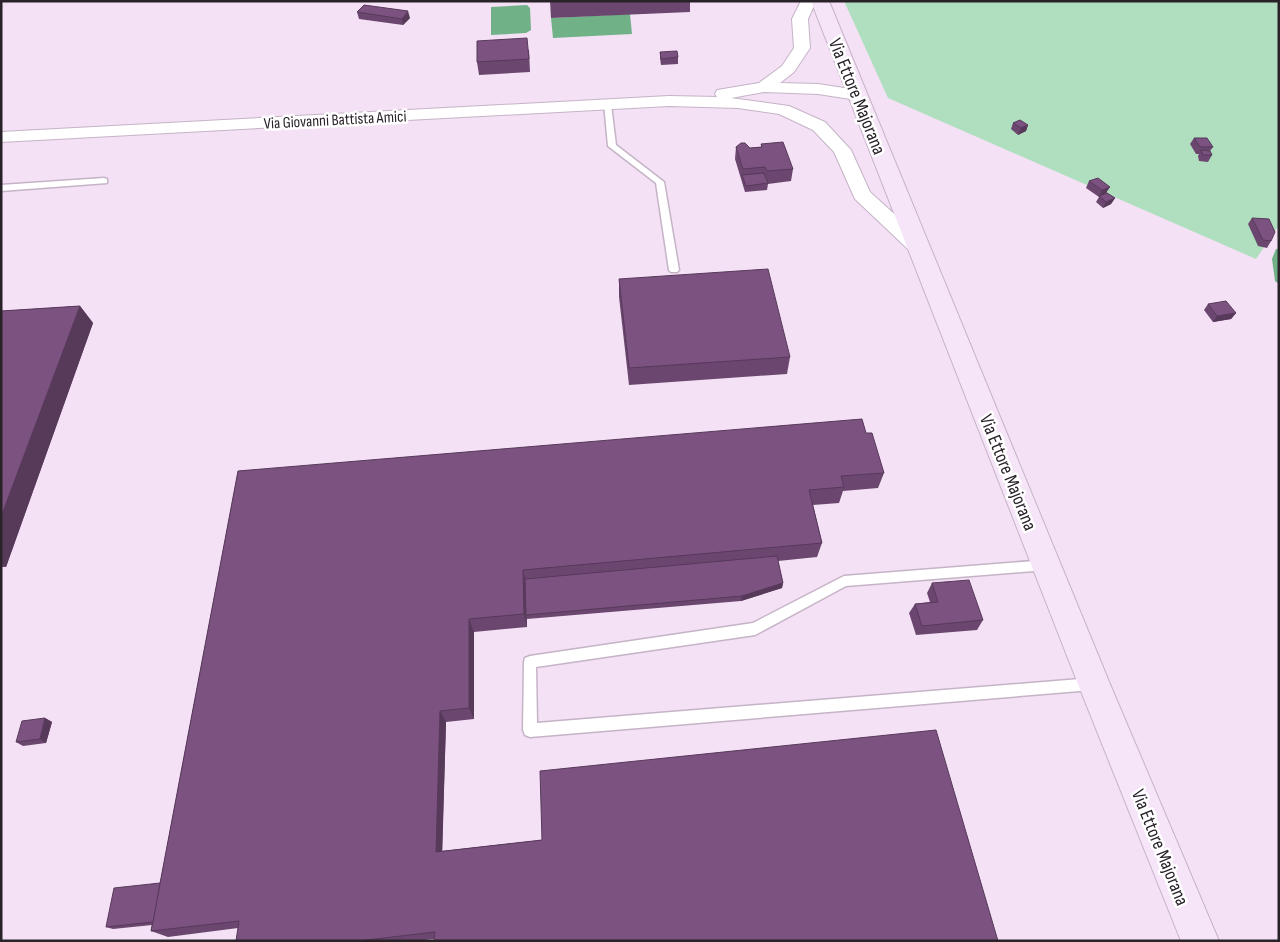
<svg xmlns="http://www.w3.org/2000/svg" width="1280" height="942" font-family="'Sofia Sans Condensed',sans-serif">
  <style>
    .green { fill: #afdfbf }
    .water { fill: #71b188 }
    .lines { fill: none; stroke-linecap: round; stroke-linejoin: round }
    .stream { fill: #71b188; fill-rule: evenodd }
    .lane-casing { stroke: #c5b3c6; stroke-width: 3 }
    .street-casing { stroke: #c5b3c6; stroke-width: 2 }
    .secondary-casing { stroke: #c5b3c6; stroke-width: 2 }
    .lane { fill: #fff; fill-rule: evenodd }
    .street { fill: #fff; fill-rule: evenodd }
    .secondary { fill: #f6e4f8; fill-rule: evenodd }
    .wall { fill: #6b476f }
    .shaded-wall { fill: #57395a }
    .building { fill: #7c5281; stroke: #57395a }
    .labels { text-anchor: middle; stroke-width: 5; stroke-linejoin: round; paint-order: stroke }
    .far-street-label { font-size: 16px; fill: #292229; stroke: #fff }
    .street-label { font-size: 19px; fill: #292229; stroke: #fff }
  </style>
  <rect width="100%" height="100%" fill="#f4e1f5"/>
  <polygon class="green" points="844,1 1279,1 1279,225 1256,259 888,98"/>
  <g class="water">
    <polygon points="527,5 530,8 531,30 526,33 491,35 491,7"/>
    <polygon points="630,14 632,34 553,38 551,18"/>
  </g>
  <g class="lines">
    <polygon class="stream" points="1276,249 1279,249 1279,284 1275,281 1272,259"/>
    <defs>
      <g id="lane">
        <polygon points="604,103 611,105 616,145 664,182 679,270 677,272 671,272 669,270 656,183 608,146"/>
        <polygon points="104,178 107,179 107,183 1,191 1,185"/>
        <polygon points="1046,560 1050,561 1052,565 1050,569 1046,570 846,586 755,635 536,667 537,723 1092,678 1097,680 1099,684 1097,688 1092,690 530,737 525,735 523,730 524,662 525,658 530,656 753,623 844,576"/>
      </g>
      <polygon id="street" points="801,1 816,1 808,19 810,48 794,72 780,83 818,84 857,90 863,91 865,95 863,99 857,100 818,94 764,92 731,98 789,106 825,122 851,150 870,192 925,242 928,247 925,252 918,254 911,252 855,199 834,152 813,130 779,114 738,108 669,106 1,142 1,132 669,96 717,97 715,94 717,90 759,83 782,66 794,48 792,19"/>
      <polygon id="secondary" points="811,1 829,1 1110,684 1219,941 1181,941 1078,684"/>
    </defs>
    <use href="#lane" class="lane-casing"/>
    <use href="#street" class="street-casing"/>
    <use href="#secondary" class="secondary-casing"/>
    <use href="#lane" class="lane"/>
    <use href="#street" class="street"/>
    <use href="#secondary" class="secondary"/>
  </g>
  <g class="wall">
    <polygon points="550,1 690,1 690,12 551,18"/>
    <polygon points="357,12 410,18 403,25 359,19"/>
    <polygon points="529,50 530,72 479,75 477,62"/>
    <polygon points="660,52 678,57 678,64 661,65 660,58"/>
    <polygon points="1013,123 1028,125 1026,131 1018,135 1011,129"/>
    <polygon points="1194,138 1213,147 1210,151 1212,155 1208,162 1199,161 1198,156 1199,154 1196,154 1190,144"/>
    <polygon points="761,144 793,169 791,181 768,184 767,190 745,192 735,159 736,147 750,148 761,147"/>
    <polygon points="1089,181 1115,198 1111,204 1103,208 1096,202 1099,197 1086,188"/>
    <polygon points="1252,218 1271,241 1267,248 1258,246 1248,224"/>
    <polygon points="619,279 790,357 787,374 629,385 619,297"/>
    <polygon points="1208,304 1236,313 1231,319 1213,322 1204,310"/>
    <polygon points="80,306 93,323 6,567 1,567 1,311"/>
    <polygon points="866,433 884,473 878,488 843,491 839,503 813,505 822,543 817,557 778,561 783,583 782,588 741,601 527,619 527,627 474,632 474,719 446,722 442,851 542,840 936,730 434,939 415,941 236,941 238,928 168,937 151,931 152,925 113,929 106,927 160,883 238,471"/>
    <polygon points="932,583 983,620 977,630 916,635 909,613 915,604 930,602 927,593"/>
    <polygon points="45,718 52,722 46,743 23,746 16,742"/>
  </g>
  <g class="shaded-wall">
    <polygon points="408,11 410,18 403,25 402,19"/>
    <polygon points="1028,125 1026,131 1018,135 1021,128"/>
    <polygon points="1110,187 1106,193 1099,197 1102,190"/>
    <polygon points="1115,198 1111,204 1103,208 1106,202"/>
    <polygon points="80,306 93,323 6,567 1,563 1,517"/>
    <polygon points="1236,313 1231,319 1213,322 1217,316"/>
    <polygon points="523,570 526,584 526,615 527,627 524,614"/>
    <polygon points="783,583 782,588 741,601 742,596"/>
    <polygon points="469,619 474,632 474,719 469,708"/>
    <polygon points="440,711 446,722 442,860 436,852"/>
    <polygon points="45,718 52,722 46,743 40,739"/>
  </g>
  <g class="building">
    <polygon points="364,5 408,11 402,19 357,12"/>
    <polygon points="527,38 529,59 477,62 477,41"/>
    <polygon points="677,51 678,57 661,59 660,52"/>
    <polygon points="1020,120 1028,125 1021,128 1013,123"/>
    <polygon points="1194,138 1207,138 1213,147 1200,147"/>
    <polygon points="783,142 793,169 767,171 765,167 743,169 736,147 741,143 745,143 750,148 762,147 761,144"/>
    <polygon points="1201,150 1210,151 1212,155 1203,155"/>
    <polygon points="764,173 768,183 746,186 742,175"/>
    <polygon points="1098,178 1110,187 1102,190 1089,181"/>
    <polygon points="1107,193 1115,198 1106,202 1099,196"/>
    <polygon points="1252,218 1269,219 1275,232 1271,241 1263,240"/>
    <polygon points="768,269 790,357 629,368 619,279"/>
    <polygon points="1226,301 1236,313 1217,316 1208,304"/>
    <polygon points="80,306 1,517 1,311"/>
    <polygon points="862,419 866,433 872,433 884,473 841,476 844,487 809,490 822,543 523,570 524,614 469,619 469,708 440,711 436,852 542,840 540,771 936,730 998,941 434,941 435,932 358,941 236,941 239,921 151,931 238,471"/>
    <polygon points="777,556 783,583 742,596 526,615 525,579"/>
    <polygon points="969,580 983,620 922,626 915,604 938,602 932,583"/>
    <polygon points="45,718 40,739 16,742 22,721"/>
    <polygon points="160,883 153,922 106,927 114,888"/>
  </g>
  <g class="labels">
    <g class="far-street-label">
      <text transform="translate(335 119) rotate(-3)" y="6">Via Giovanni Battista Amici</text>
    </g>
    <g class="street-label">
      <text transform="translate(858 96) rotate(68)" y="7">Via Ettore Majorana</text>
      <text transform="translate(1009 472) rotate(68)" y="7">Via Ettore Majorana</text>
      <text transform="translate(1161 847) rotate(68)" y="7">Via Ettore Majorana</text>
    </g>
  </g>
  <rect width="1280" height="942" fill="none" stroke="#292229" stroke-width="5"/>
</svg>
